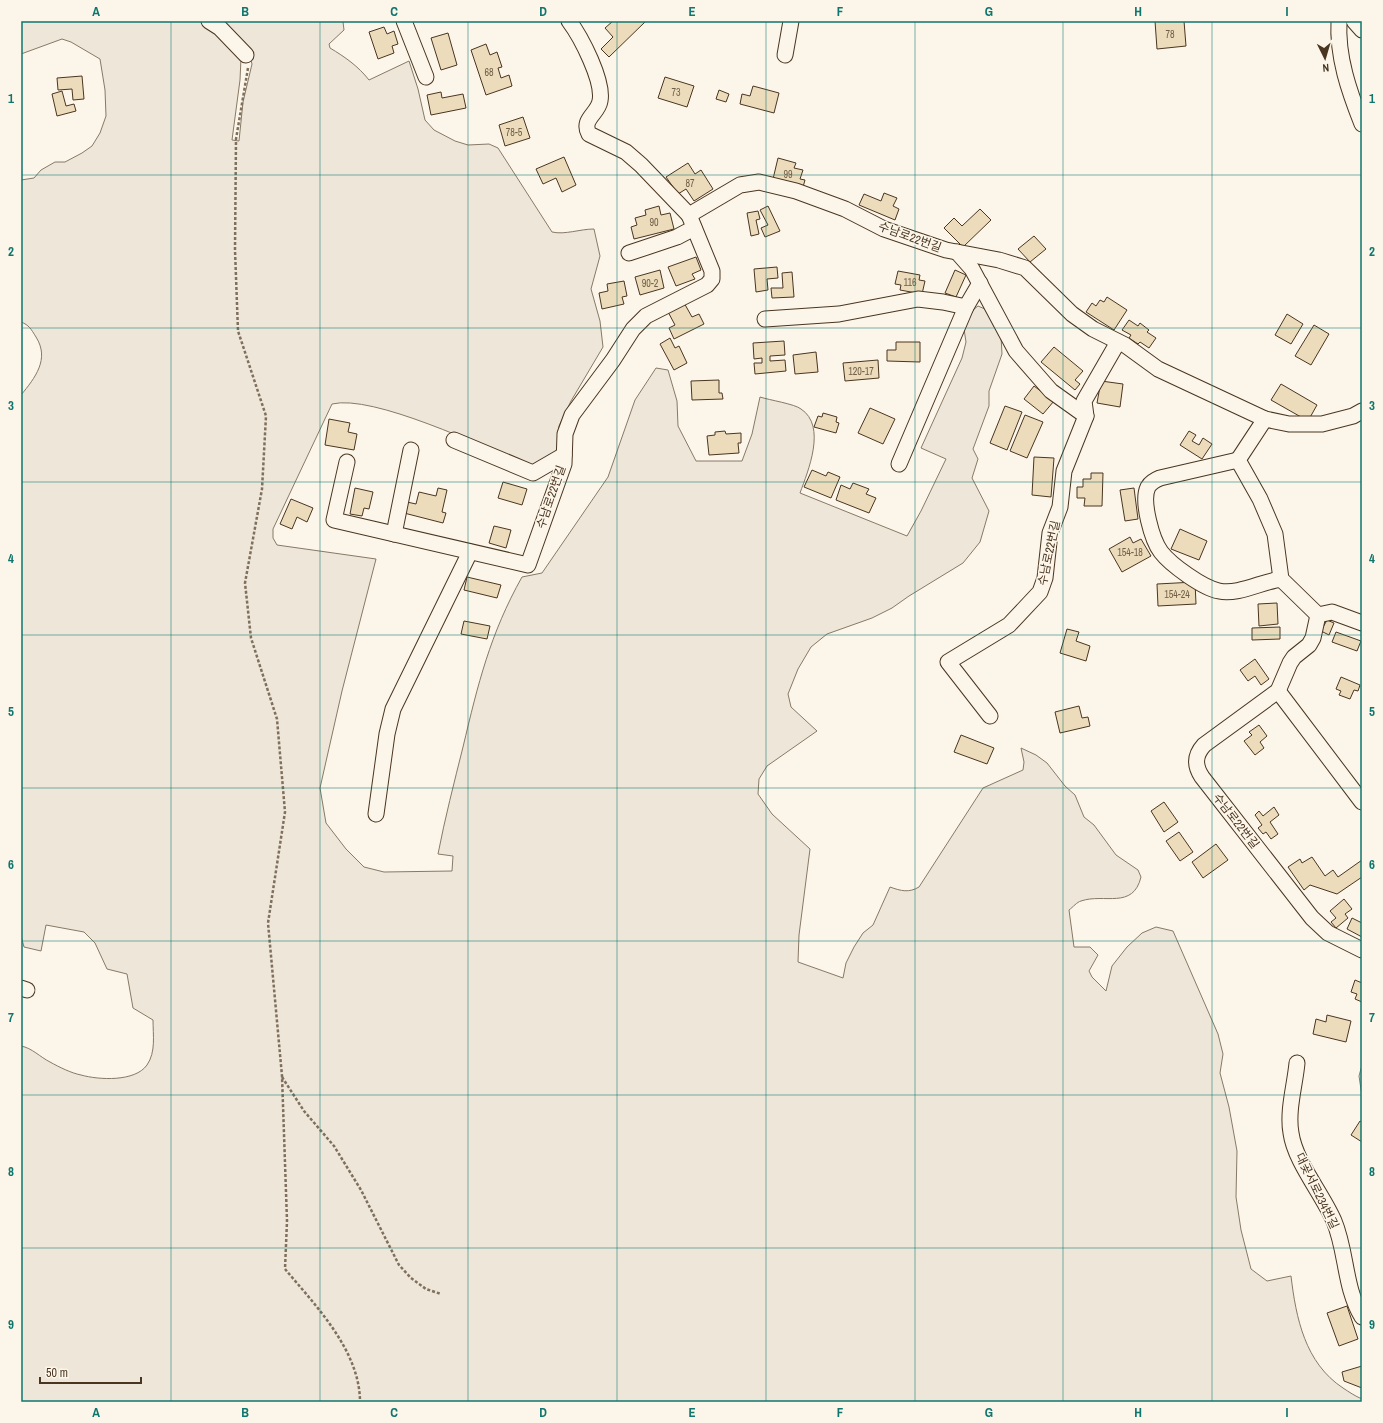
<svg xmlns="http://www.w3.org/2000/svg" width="1383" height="1423" font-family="'Archivo Narrow','Noto Sans KR',sans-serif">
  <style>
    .green { fill: #ede6d9; stroke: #887966 }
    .building { fill: #ecdcbc; stroke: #4a3520 }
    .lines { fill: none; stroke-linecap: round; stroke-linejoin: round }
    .minor-casing { stroke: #4a3520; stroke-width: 17 }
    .path { stroke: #7f6f5c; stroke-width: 2.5; stroke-dasharray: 3 2; stroke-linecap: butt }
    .minor { stroke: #fbf6e9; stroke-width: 15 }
    .grid { fill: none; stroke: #0f766e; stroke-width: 1; stroke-opacity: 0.55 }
    .labels { text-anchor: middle; stroke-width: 3; stroke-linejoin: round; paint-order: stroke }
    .number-label { font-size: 10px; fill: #725f47 }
    .street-label { font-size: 12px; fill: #4a3520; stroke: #fbf6e9 }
    .neatline { fill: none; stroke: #0f766e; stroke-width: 1.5 }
    .grid-label { font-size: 13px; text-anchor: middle; font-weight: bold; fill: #0f766e }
  </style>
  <rect width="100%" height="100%" fill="#fbf6e9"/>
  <g class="green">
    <path d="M 21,21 L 204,21 L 241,58 L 240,80 L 232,140 L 239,141 L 243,102 L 252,64 L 250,57 L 217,21 L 345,21 L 343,22 L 344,30 L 329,44 L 330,48 C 345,57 358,66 369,80 L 409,61 L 418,89 L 425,120 L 434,130 L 455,141 L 468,145 L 489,144 L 498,148 L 552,232 C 565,235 580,229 594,229 L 600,256 L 591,289 L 600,321 L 603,347 L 571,401 L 559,426 L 557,451 L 532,465 L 525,464 C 483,447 373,394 332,404 L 273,529 L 273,538 L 277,545 L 376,559 L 342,691 L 320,788 L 326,823 L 346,849 L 364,867 L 384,872 L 452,871 L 453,856 L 438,854 C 445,818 454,783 463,747 C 478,684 490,634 522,577 L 542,573 L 608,477 L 635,400 L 656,368 L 668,370 L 677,401 L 678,426 L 696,461 L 742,461 L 752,434 L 760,397 C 769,400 795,404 801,409 C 827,426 808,471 800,493 L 907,536 L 921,511 L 946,459 L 921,448 L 962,358 L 966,342 L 964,329 L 973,310 L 978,306 L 985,309 L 1001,336 L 1002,354 L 989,391 L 989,406 L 973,449 L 978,459 L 972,478 L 989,511 L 980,542 L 963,563 L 909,596 L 892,608 L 872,618 L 827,634 L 811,647 L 798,669 L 788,694 L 791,707 L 817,731 L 767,766 L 759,779 L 758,794 L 772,814 L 810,849 L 799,935 L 798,962 L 843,978 L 846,963 L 854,947 L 863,933 L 873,925 L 890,887 C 901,891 909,893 919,887 L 983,788 L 1023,770 L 1024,762 L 1021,748 L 1036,755 L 1047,763 L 1065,786 L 1075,795 L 1084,817 L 1094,825 L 1116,855 L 1138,870 L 1141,877 C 1133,910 1104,893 1081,901 C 1077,902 1073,907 1069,910 L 1074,947 L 1090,947 L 1098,955 L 1089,971 L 1092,977 L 1106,991 L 1112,966 L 1127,947 L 1142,933 L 1156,927 L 1173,931 L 1218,1034 L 1223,1054 L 1220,1073 L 1229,1107 L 1237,1151 L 1236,1197 L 1241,1230 L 1251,1269 L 1267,1281 L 1291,1276 C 1296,1318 1305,1363 1343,1388 C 1349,1392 1355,1396 1362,1399 L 1362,1402 L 21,1402 L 21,1046 C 32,1048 40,1057 50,1062 C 59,1067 71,1073 81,1075 C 99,1080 135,1082 147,1065 C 156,1052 153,1035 153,1020 L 133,1008 L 127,974 L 107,969 L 95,943 L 84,932 L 46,925 L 41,951 L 24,947 L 21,936 L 21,395 C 35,378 50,359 36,337 C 31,329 29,325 21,322 L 21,180 L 34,178 L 41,170 L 55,162 L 65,162 L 82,153 L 92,146 L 100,133 L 106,116 L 105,90 L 100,59 L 71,42 L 62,39 L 21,54 Z"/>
    <polygon points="1362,1065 1362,1096 1359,1076"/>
  </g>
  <g class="building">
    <polygon points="613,21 646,21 609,57 601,49 613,37 605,28"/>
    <polygon points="1155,21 1184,21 1186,46 1157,49"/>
    <polygon points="384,27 387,34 394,31 398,44 392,46 394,53 378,59 369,32"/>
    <polygon points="448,33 457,65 441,70 431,38"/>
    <polygon points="486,44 490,55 497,52 502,67 498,68 501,78 509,75 512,86 486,95 471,50"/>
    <polygon points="82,76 84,99 73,100 72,89 58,90 57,78"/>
    <polygon points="665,77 694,86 687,107 658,98"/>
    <polygon points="753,86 779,93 774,113 740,104 742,94 750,96"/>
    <polygon points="719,90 729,94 726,102 716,99"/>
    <polygon points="62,91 66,106 74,104 76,111 57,116 52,94"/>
    <polygon points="441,92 442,98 463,94 466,108 431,115 427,95"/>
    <polygon points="523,117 530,138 505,146 499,125"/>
    <polygon points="564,157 576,185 562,192 556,178 543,184 536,169"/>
    <polygon points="778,158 796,163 794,168 803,170 800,179 805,180 803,187 773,179"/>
    <polygon points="688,163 695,174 701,170 713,189 694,201 686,189 678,194 666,177"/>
    <polygon points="884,193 897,198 893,206 899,209 895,220 859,205 864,194 881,201"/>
    <polygon points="659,206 661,215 670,213 674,229 634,239 631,227 637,225 635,218 646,215 645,210"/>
    <polygon points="768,206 780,231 765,237 761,228 768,225 760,210"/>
    <polygon points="980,209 991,220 963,247 944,228 954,218 962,226"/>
    <polygon points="758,211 760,219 756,220 759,234 751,236 747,213"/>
    <polygon points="1034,236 1046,249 1030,262 1018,249"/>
    <polygon points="696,257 701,270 692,274 695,279 676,286 668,267"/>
    <polygon points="777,267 778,278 767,279 768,290 756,292 754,269"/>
    <polygon points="660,270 664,288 640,295 635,277"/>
    <polygon points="955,270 966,275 956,297 945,293"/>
    <polygon points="898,271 920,275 919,280 925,281 922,294 900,290 901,285 895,284"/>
    <polygon points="792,272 794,297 772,298 771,288 783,288 782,273"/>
    <polygon points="624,281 627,296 622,297 624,304 602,309 599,293 608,291 607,284"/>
    <polygon points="1107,297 1127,310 1114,330 1086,312 1092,303 1096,306 1100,300 1104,302"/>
    <polygon points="683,301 692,317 699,314 704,324 674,339 669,328 675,325 667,310"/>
    <polygon points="1287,314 1303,324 1291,344 1275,335"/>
    <polygon points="1129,320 1138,326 1140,323 1149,330 1147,332 1156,338 1149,348 1140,342 1138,344 1129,338 1131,335 1122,330"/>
    <polygon points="1314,325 1329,334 1311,365 1295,356"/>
    <polygon points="670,338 675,348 679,346 687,363 674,370 660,344"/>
    <polygon points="784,341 785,355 770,356 770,361 785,360 786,371 755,374 754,363 762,363 762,358 754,359 753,343"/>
    <polygon points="896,342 920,342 920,362 887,361 887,350 896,350"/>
    <polygon points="1054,347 1083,371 1075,380 1080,384 1075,390 1041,362"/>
    <polygon points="816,352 818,372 795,374 793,355"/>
    <polygon points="878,360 879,378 845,381 843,363"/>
    <polygon points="719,380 719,393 722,393 723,399 692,400 691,381"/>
    <polygon points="1101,381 1123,384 1120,407 1097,403"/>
    <polygon points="1281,384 1317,405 1308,421 1271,400"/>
    <polygon points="1034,386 1054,401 1043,414 1024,399"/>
    <polygon points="1005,406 1022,412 1007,450 990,443"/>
    <polygon points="870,408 895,419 883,444 858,433"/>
    <polygon points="823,413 837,417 836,422 839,423 836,433 814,427 818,416 822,417"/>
    <polygon points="1025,415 1043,422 1027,458 1010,451"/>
    <polygon points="329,419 350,423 348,432 357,434 354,450 325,445"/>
    <polygon points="725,431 726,434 741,433 741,443 738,443 739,453 709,455 707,436 715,435 715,432"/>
    <polygon points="1189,431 1196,435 1192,441 1199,445 1203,438 1212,444 1202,459 1180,445"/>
    <polygon points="1034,457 1054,458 1051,497 1032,495"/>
    <polygon points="812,470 826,476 828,472 840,477 831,498 804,487"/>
    <polygon points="1091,473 1103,473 1102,506 1084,506 1085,498 1077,498 1077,487 1083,487 1083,479 1091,479"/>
    <polygon points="503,482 527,489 522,505 498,498"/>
    <polygon points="853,483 869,489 866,494 876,498 869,513 836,500 841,485 850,489"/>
    <polygon points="355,488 373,492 369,509 364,508 362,516 350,514"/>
    <polygon points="438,488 447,490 442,512 446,513 443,523 404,513 407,502 416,504 419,492 436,496"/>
    <polygon points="1134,488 1138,519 1125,521 1120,490"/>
    <polygon points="291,499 313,508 307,522 297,517 292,529 280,524"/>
    <polygon points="494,526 511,530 506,548 489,543"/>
    <polygon points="1180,529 1207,541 1199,560 1171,549"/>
    <polygon points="1130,537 1133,543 1141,539 1151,556 1122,572 1109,549"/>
    <polygon points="467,577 501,585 497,598 464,590"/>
    <polygon points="1195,582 1196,604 1158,606 1157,584"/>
    <polygon points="1277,603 1278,624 1259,626 1258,604"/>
    <polygon points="1327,620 1334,623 1329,635 1321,631"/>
    <polygon points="464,621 490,626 487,639 461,634"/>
    <polygon points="1280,627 1280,639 1252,640 1252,628"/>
    <polygon points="1067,629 1079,632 1076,641 1090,646 1086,661 1060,653"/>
    <polygon points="1336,632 1361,641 1357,651 1332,642"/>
    <polygon points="1255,659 1269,679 1261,685 1255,676 1248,681 1240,670"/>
    <polygon points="1341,677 1360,685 1358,691 1354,690 1350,699 1339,695 1341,691 1336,689"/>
    <polygon points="1079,706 1082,718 1088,717 1090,726 1060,733 1055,712"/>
    <polygon points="1259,725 1267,736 1260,742 1264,748 1255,755 1244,741 1252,735 1249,732"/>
    <polygon points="961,735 994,748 987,764 954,752"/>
    <polygon points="1164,802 1178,822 1164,832 1151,811"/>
    <polygon points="1274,807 1279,815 1270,822 1278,834 1271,839 1266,832 1263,834 1258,828 1262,825 1255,815 1259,811 1263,816"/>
    <polygon points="1179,832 1193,852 1180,861 1166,841"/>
    <polygon points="1216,844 1228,860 1203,878 1192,862"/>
    <polygon points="1312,857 1325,876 1333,870 1338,877 1362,860 1362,877 1337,894 1310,885 1304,890 1288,867 1300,859 1302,863"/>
    <polygon points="1344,899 1352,909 1345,914 1348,918 1336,928 1331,922 1336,918 1330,911"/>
    <polygon points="1352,918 1362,923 1362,937 1347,929"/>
    <polygon points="1355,980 1362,983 1362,1002 1355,999 1357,994 1351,992"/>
    <polygon points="1327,1015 1351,1021 1346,1042 1313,1034 1316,1019 1326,1022"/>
    <polygon points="1360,1121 1362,1122 1362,1142 1351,1135"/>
    <polygon points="1347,1306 1358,1339 1339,1346 1327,1313"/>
    <polygon points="1362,1366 1362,1388 1344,1381 1342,1372"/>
  </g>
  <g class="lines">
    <defs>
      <g id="minor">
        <polyline points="209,21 220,28 246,55"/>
        <polyline points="404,21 426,77"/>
        <path d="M 569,21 C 581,37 604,81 600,101 C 598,114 581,119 589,134 L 626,152 L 641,165 L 689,215 L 740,185 L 759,182 L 796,191 L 845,209 L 884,229 L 946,250 L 999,260 L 1025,268 L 1072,314 L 1093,329 L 1125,345 L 1158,369 L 1265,419 L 1289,424 L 1322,424 L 1353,416 L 1362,411"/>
        <path d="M 1339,21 C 1337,57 1349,91 1362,124"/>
        <polyline points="1354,21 1362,30"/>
        <polyline points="785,55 791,21"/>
        <polyline points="957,252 972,269 1016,351 1051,391 1086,416"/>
        <polyline points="629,253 677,237 694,228"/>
        <polyline points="765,319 839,314 918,299 943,302 966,307"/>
        <polyline points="1265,419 1238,460 1260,499 1275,534 1281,579 1318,615"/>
        <polyline points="454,440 533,473 564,455"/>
        <path d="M 1238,460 L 1160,478 C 1155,480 1151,482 1148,487 C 1141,501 1152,540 1161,552 C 1171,565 1203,588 1219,591 C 1238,595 1261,582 1281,579"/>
        <polyline points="347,462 334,520 528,565 564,464 565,434 572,415 613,360 633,329 646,316 707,285 712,279 712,271 689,215"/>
        <polyline points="899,464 966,307 980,283"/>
        <polyline points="394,534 411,450"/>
        <path d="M 1362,623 L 1332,612 L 1318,615 L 1313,638 L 1309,645 L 1294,657 L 1290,663 L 1278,691 L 1204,745 C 1195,755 1194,765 1202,777 L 1312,918 L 1328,933 L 1362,950"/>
        <polyline points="1278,691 1362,802"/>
        <polyline points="990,716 948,662 1009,625 1040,592 1045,578 1050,533 1060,507 1064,471 1086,416 1084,401 1118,342"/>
        <polyline points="376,814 387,734 393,709 470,552"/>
        <polyline points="21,988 27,990"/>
        <path d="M 1297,1063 C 1295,1085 1287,1111 1291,1133 C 1295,1162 1322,1193 1334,1221 C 1347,1252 1344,1287 1362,1317"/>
      </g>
    </defs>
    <use href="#minor" class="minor-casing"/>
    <g class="path">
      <path d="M 248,68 L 236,139 L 235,250 L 238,331 L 266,416 L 262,489 L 245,583 L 251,638 L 277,719 L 285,812 L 268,923 L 282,1076 L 287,1221 L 285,1269 C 316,1306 360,1351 360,1402"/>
      <polyline points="282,1077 304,1111 334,1146 361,1190 399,1265 411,1278 426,1289 441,1294"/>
    </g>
    <use href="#minor" class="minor"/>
  </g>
  <path class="grid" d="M 171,21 L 171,1402M 320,21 L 320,1402M 468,21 L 468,1402M 617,21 L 617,1402M 766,21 L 766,1402M 915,21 L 915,1402M 1063,21 L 1063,1402M 1212,21 L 1212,1402M 21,175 L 1362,175M 21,328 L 1362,328M 21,482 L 1362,482M 21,635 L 1362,635M 21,788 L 1362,788M 21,941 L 1362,941M 21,1095 L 1362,1095M 21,1248 L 1362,1248"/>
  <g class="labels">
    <g class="number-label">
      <text x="1170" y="38">78</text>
      <text x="489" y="76">68</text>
      <text x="676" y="96">73</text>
      <text x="514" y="136">78-5</text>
      <text x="788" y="178">99</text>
      <text x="690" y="187">87</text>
      <text x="654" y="226">90</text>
      <text x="910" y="286">116</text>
      <text x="650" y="287">90-2</text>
      <text x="861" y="375">120-17</text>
      <text x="1130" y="556">154-18</text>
      <text x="1177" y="598">154-24</text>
    </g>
    <g class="street-label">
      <text transform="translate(910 237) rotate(20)" y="4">수남로22번길</text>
      <text transform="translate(551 497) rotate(-71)" y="4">수남로22번길</text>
      <text transform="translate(1049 553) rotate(-78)" y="4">수남로22번길</text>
      <text transform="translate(1236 821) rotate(52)" y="4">수남로22번길</text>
      <text transform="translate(1317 1191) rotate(64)" y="4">대곶서로234번길</text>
    </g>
  </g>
  <rect width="1383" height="1423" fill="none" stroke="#fbf6e9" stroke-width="44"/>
  <g transform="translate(1325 58) rotate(175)" stroke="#fbf6e9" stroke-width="3" paint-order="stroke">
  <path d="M0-3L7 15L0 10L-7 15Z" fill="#4a3520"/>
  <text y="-6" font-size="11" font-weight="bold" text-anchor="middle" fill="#4a3520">N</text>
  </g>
  <path d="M40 1377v6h101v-6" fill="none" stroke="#4a3520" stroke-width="2"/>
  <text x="46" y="1377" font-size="12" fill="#4a3520" stroke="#fbf6e9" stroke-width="3" paint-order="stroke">50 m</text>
  <rect x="22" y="22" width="1339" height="1379" class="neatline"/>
  <g class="grid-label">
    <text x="96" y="16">A</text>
    <text x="245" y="16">B</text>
    <text x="394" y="16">C</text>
    <text x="543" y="16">D</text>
    <text x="692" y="16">E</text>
    <text x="840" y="16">F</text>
    <text x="989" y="16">G</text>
    <text x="1138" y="16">H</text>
    <text x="1287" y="16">I</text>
    <text x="11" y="103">1</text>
    <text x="1372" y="103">1</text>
    <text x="11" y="256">2</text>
    <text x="1372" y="256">2</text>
    <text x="11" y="410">3</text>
    <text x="1372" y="410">3</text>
    <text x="11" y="563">4</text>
    <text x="1372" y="563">4</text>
    <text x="11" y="716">5</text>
    <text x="1372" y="716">5</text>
    <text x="11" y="869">6</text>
    <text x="1372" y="869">6</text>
    <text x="11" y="1022">7</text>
    <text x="1372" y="1022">7</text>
    <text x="11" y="1176">8</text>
    <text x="1372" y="1176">8</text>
    <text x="11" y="1329">9</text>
    <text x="1372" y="1329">9</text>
    <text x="96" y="1417">A</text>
    <text x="245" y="1417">B</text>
    <text x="394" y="1417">C</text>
    <text x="543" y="1417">D</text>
    <text x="692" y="1417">E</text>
    <text x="840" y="1417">F</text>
    <text x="989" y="1417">G</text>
    <text x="1138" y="1417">H</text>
    <text x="1287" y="1417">I</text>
  </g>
</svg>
